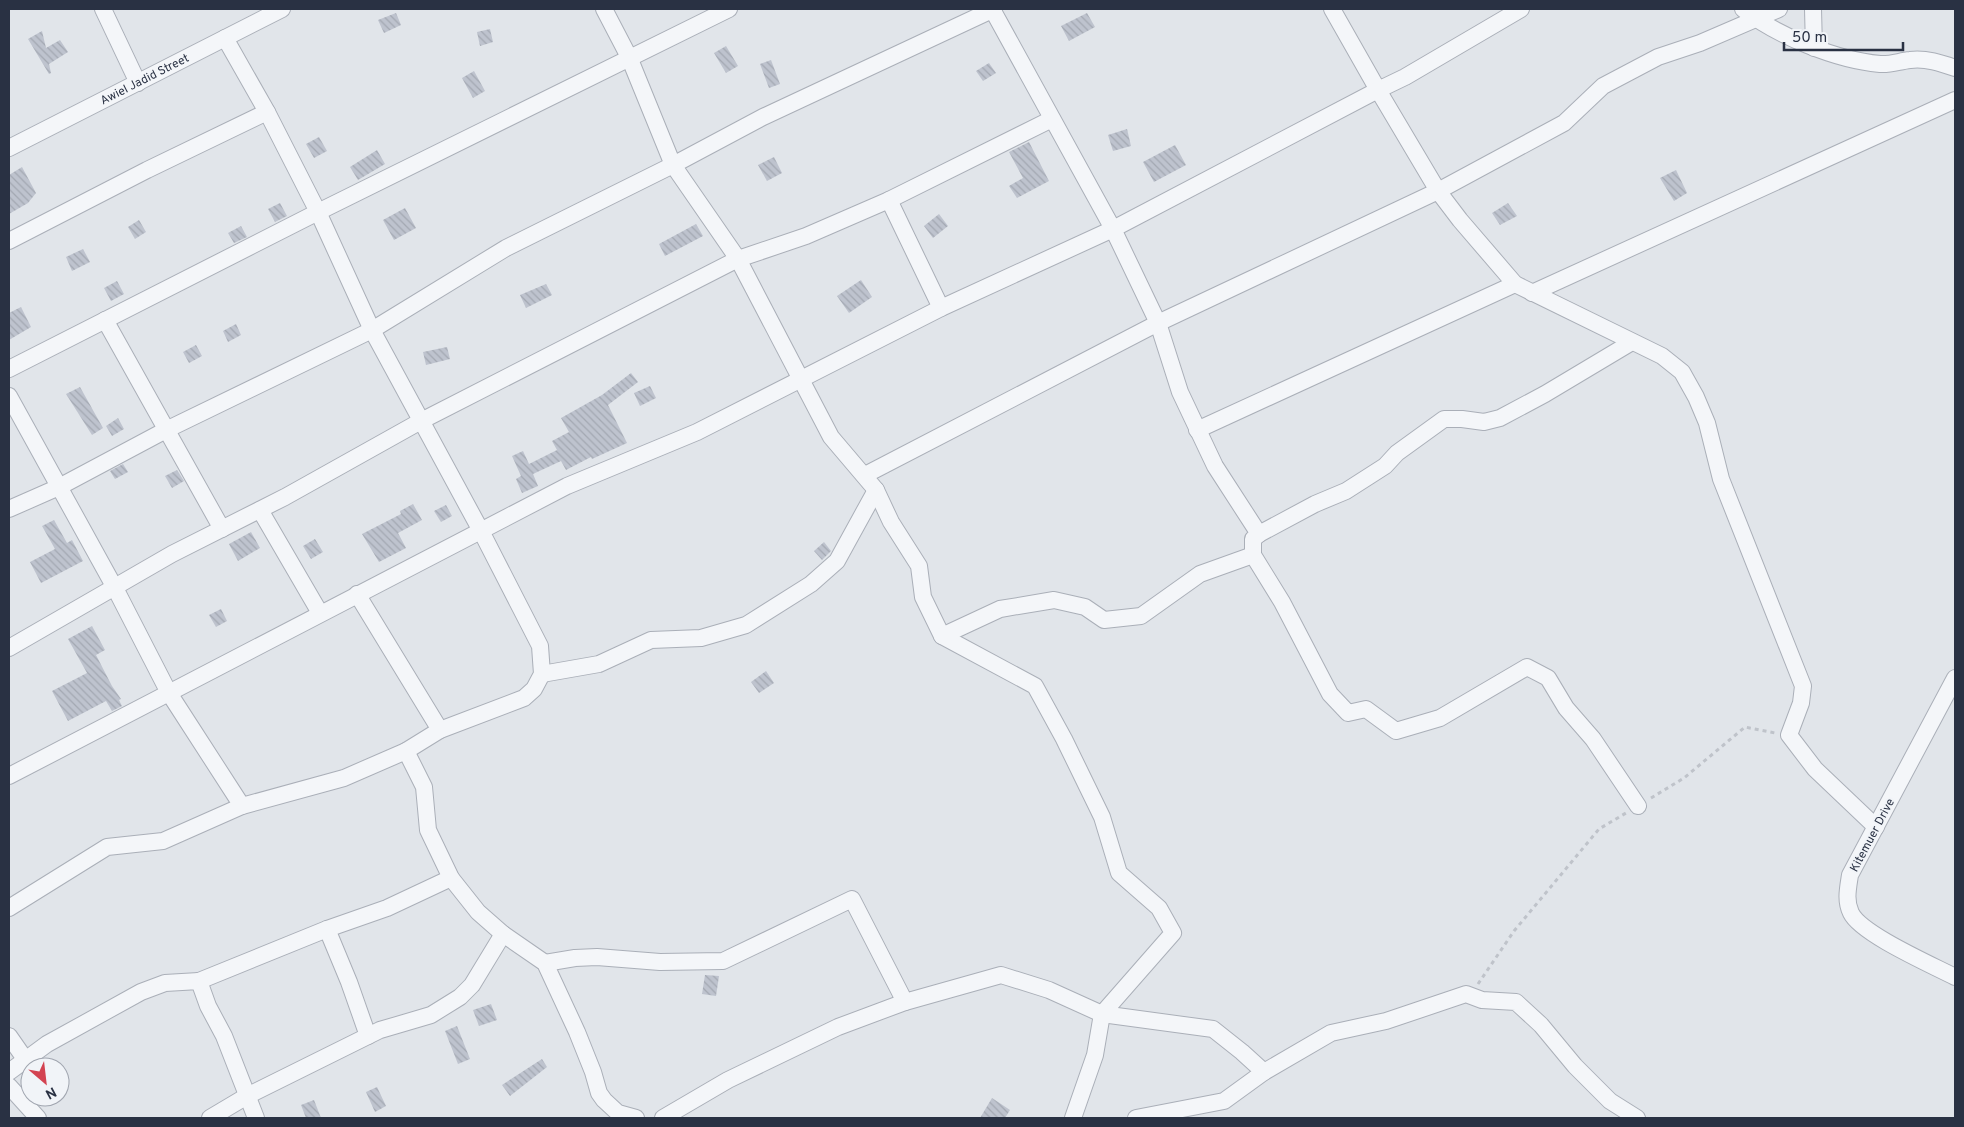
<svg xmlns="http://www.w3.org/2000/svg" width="1964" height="1127" font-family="Overpass,sans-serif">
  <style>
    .building { fill: url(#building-back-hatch) }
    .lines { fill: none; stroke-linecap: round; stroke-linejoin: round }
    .minor-casing { stroke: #aaafb8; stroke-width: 18 }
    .path { stroke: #bfc3ca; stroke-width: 3; stroke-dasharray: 4 4; stroke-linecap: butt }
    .minor { stroke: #f4f6f9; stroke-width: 16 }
    .labels { text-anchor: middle; stroke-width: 4; stroke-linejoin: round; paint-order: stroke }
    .street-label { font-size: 12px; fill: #293143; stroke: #f1f4f8 }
  </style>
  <defs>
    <pattern id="building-back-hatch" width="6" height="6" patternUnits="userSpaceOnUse" patternTransform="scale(1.25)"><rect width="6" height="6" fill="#bec3ce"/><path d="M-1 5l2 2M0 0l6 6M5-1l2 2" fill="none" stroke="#a3a8b2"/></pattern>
  </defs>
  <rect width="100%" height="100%" fill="#e1e5ea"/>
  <g class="building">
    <polygon points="396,13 401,25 384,33 378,20"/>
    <polygon points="1087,13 1095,27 1069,41 1061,26"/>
    <polygon points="490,29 493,42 480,46 477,32"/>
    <polygon points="42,31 46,48 60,40 68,52 49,64 51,73 49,74 28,39"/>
    <polygon points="726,46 738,66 726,73 714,53"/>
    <polygon points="771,60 780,84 769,88 760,64"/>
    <polygon points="989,63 996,73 983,81 976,71"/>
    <polygon points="474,71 485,91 473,98 462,78"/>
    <polygon points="1127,129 1131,146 1113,151 1108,135"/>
    <polygon points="319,137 327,151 314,158 306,144"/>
    <polygon points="1029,142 1049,181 1017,198 1009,186 1023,178 1009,152"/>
    <polygon points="1175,145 1186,165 1154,182 1143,162"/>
    <polygon points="377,150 385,164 358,180 350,167"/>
    <polygon points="774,157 782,173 767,181 758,165"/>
    <polygon points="22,167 36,193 28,203 9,214 9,175"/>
    <polygon points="1676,170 1687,193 1674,201 1660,178"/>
    <polygon points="280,203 287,216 275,222 268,209"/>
    <polygon points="1508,203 1517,216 1500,225 1492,213"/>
    <polygon points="405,208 416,228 394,240 383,220"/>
    <polygon points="939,214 948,226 933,238 924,226"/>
    <polygon points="139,220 146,232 135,239 128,227"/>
    <polygon points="696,224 703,236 665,256 659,244"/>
    <polygon points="241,226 247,237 234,243 228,233"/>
    <polygon points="83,249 90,262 72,271 66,257"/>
    <polygon points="861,280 872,297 849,313 837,296"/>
    <polygon points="117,281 124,294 111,301 104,288"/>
    <polygon points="546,284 552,295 526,308 520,295"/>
    <polygon points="21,307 31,327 9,340 9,313"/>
    <polygon points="236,324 241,335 228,342 223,331"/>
    <polygon points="196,345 202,356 189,363 183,352"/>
    <polygon points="447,347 450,359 426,365 423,352"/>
    <polygon points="631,373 638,382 608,405 627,443 592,459 591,457 566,470 561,461 533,474 538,486 522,493 516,479 521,476 512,456 523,451 529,464 557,450 552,441 569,432 561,418 602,395"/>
    <polygon points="650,386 656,398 640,406 634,393"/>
    <polygon points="80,387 103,428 92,435 66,394"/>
    <polygon points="118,418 124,429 112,436 106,426"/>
    <polygon points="123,464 128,472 115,479 110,471"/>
    <polygon points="177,470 184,481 172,488 165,476"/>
    <polygon points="413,504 422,520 398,533 406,548 379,562 362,534 401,514 400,511"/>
    <polygon points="446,505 452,516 441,522 434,511"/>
    <polygon points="54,520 67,543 72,540 83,561 41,583 30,562 55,549 42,526"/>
    <polygon points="251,532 260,548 238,561 229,544"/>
    <polygon points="315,539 323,552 311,559 303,546"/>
    <polygon points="824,542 831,551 822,560 814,551"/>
    <polygon points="221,609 227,621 216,627 209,615"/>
    <polygon points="92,626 105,650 96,655 112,686 121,699 119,700 122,706 112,711 106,701 68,721 52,691 87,673 68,639"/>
    <polygon points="766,671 774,683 759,693 751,682"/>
    <polygon points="705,975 719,976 716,996 702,994"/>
    <polygon points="491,1004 497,1020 479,1026 473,1010"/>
    <polygon points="457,1026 470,1059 458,1064 445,1031"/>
    <polygon points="542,1059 547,1067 510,1096 502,1085"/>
    <polygon points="377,1087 386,1106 375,1112 366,1092"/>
    <polygon points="992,1098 1010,1110 1005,1118 980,1118"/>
    <polygon points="314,1100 321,1118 306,1118 301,1105"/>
  </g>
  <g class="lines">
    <defs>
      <g id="minor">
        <polyline points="103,9 138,83"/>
        <polyline points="604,9 629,57 673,165 738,259 831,437 876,490 891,522 919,566 923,597 942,636 1035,686 1064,739 1102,817 1119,873 1159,908 1173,933 1102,1014 1095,1055 1073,1118"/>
        <polyline points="992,9 1113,229 1158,323 1180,392 1215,466 1259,534 1253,539 1253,555 1282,602 1330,694 1348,713 1366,709 1396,731 1440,718 1527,667 1548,678 1566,708 1593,739 1638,806"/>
        <polyline points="1332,9 1378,90 1405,77 1521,9"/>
        <path d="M 1743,9 C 1777,36 1836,60 1880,64 C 1890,65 1900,61 1910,60 C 1926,58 1941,63 1955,68"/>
        <polyline points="1813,9 1814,48"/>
        <polyline points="225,38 267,112 318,212 372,330 481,531 540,646 542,674 534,689 524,698 440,730 406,751 424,787 428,830 451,878 478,912 503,934 545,963 577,1032 593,1072 599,1093 604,1100 618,1113 636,1118"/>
        <path id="s1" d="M 9,148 L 282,9"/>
        <polyline points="889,200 941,308"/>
        <polyline points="9,241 147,170 267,112"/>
        <polyline points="1532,293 1955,100"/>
        <polyline points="105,320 222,529"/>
        <polyline points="9,369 318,212 729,9"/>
        <polyline points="9,396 115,588 169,693 242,806"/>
        <polyline points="1197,430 1515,284"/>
        <polyline points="865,475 1158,323 1438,191 1460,220 1515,284 1662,356 1682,372 1696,397 1707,423 1721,479 1803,686 1801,703 1789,735 1815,769 1876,827"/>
        <polyline points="9,509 59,487 166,430 372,330 506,248 673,165 763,117 994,9"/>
        <polyline points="260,510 320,613"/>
        <polyline points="1259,534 1315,504 1346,491 1385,466 1397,453 1444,419 1462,419 1484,422 1500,418 1545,394 1632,342"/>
        <polyline points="357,594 440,730"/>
        <polyline points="942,636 1000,609 1054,600 1085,607 1104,620 1141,616 1200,574 1253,555"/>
        <polyline points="9,648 172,554 285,497 421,421 738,259 806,236 889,200 1052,119"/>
        <polyline points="542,674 599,664 651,640 701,638 746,625 811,584 837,561 876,490"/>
        <path d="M 1955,678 L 1850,875 C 1848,888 1845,901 1851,913 C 1861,934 1932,965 1955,977"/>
        <polyline points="9,776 567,486 697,432 941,308 1113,229 1378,90 1438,191 1564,123 1603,86 1658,57 1700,43 1779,9"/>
        <polyline points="9,908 107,847 163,841 242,806 344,778 406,751"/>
        <polyline points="327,929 349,982 368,1036"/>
        <polyline points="545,963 575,958 597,957 660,962 723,961 852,899 905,1002 1001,975 1049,990 1102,1014 1213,1029 1242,1052 1264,1072 1331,1033 1386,1021 1466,994 1482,1000 1516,1002 1541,1025 1575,1066 1610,1101 1637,1118"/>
        <polyline points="199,981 327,929 387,908 451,878"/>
        <polyline points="9,1036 25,1059"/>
        <polyline points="9,1072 47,1044 141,992 165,983 199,981 208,1006 224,1036 256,1118"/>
        <polyline points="9,1086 38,1118"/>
        <polyline points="210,1118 247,1096 380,1030 431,1015 460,997 472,985 503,934"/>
        <polyline points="663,1118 728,1080 838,1027 905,1002"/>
        <polyline points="1136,1118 1224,1101 1264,1072"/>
      </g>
    </defs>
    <use href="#minor" class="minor-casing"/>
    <g class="path">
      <polyline points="1651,798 1684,778 1745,727 1775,733"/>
      <polyline points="1478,984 1514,931 1599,829 1626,813"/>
    </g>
    <use href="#minor" class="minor"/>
  </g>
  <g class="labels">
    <g class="street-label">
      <text dy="4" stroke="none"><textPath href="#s1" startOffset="152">Awiel Jadid Street</textPath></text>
      <text transform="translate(1872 835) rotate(-62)" y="4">Kitemuer Drive</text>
    </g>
  </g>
  <rect width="1964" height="1127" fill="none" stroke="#293143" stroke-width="20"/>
  <g transform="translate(45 1082) rotate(152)"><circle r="24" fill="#f1f4f8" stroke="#a1a6b0"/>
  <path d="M0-4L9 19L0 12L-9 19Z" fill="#d34351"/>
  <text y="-8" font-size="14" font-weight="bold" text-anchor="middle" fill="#293143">N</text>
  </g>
  <path d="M1784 42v8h119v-8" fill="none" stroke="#293143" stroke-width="2.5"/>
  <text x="1792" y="42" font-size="15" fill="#293143" stroke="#f1f4f8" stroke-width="4" paint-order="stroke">50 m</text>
</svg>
